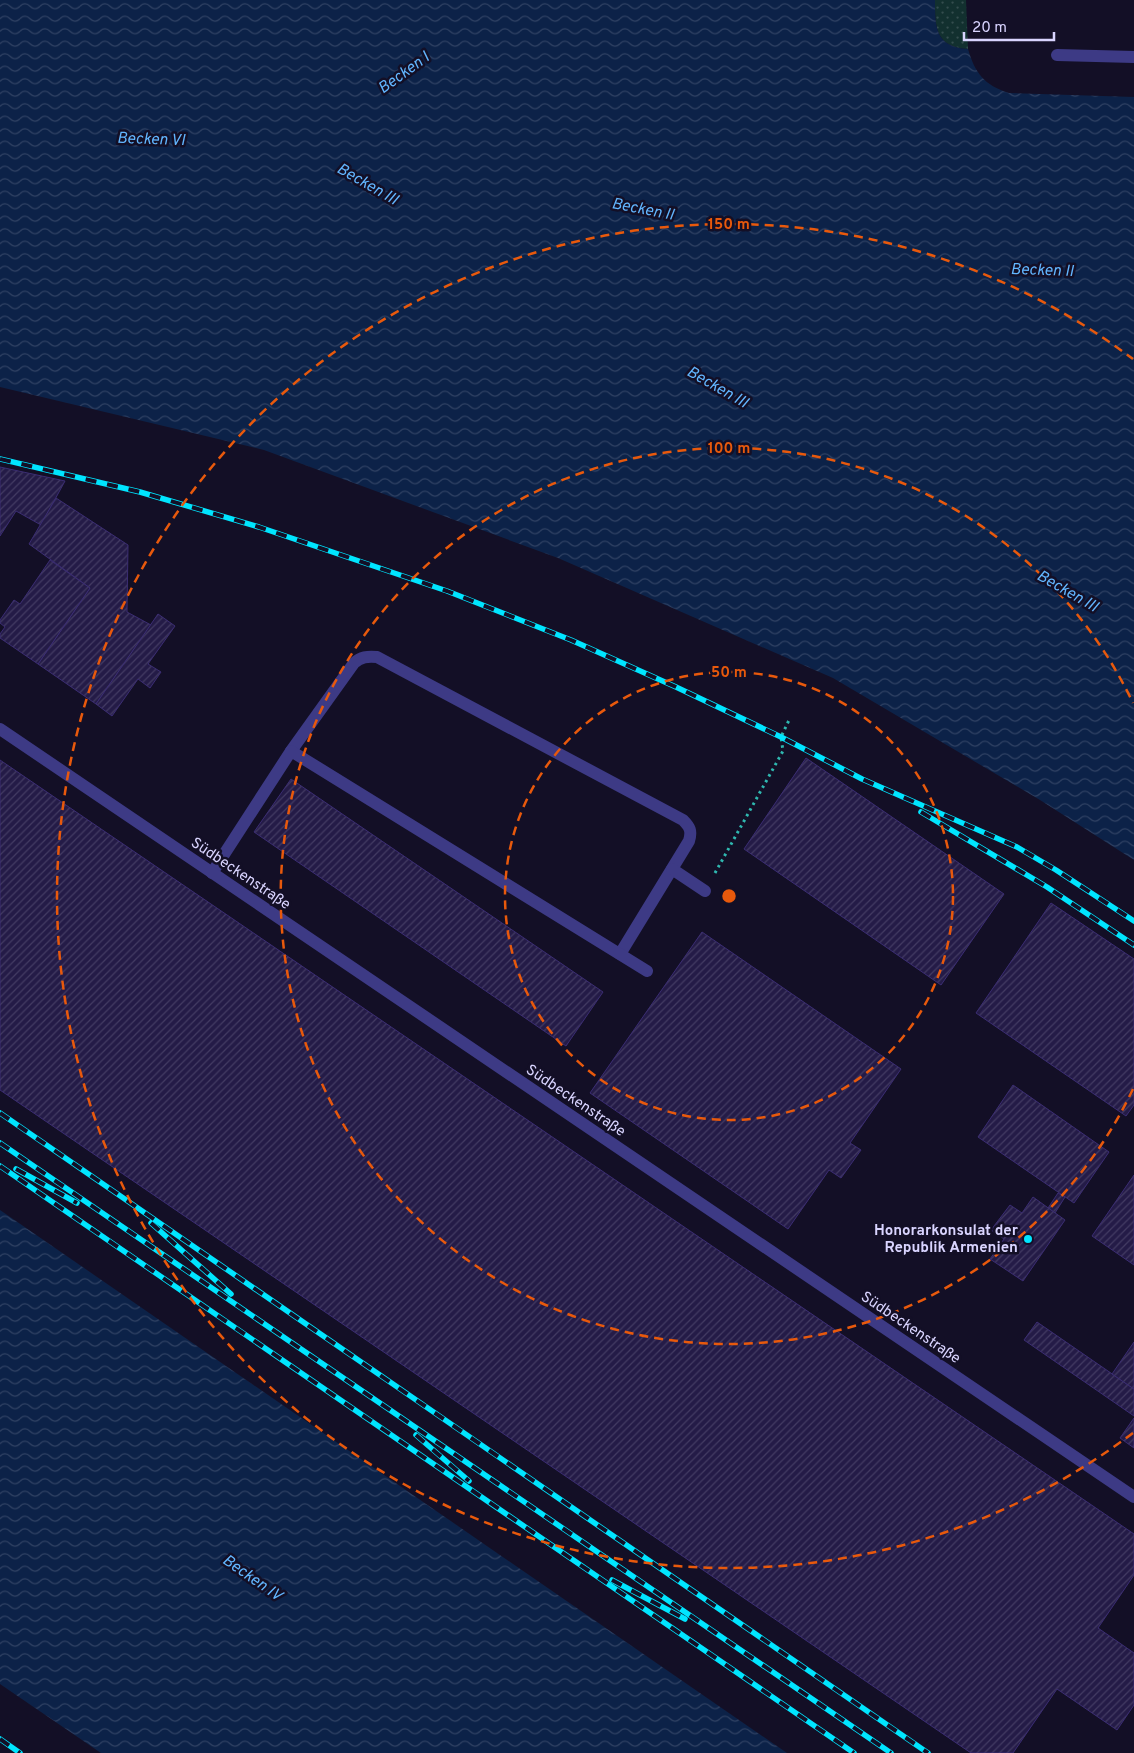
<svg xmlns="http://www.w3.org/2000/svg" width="1134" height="1753" font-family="Overpass,sans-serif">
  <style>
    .grass { fill: url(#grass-dots) }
    .water { fill: url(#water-waves) }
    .building { fill: url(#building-hatch); stroke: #3b2d73 }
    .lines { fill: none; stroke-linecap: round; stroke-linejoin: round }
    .path { stroke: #2fb8b0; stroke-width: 3; stroke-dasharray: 2.5 4; stroke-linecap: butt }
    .service { stroke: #3d3a85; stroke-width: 12 }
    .minor { stroke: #3d3a85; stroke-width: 12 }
    .rail-casing { stroke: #00e5ff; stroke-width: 5.5 }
    .rail { stroke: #130f26; stroke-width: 4; stroke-dasharray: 11; stroke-linecap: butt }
    .ring { fill: none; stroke: #e8590c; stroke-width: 2.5; stroke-dasharray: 9 6 }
    .poi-dot { fill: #00e5ff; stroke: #130f26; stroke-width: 2 }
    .labels { text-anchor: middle; stroke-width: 5; stroke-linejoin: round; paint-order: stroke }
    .street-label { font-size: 15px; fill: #d9d4ff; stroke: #130f26 }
    .poi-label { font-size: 15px; font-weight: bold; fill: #d9d4ff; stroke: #130f26; text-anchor: end }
    .water-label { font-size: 16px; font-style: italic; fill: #62b6ff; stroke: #130f26 }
    .centre { fill: #e8590c; stroke: #130f26; stroke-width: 2.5 }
    .ring-label { font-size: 15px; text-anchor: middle; font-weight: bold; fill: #e8590c; stroke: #130f26; stroke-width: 5; stroke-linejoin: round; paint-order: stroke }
  </style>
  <defs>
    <pattern id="grass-dots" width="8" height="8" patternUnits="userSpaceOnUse" patternTransform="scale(1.25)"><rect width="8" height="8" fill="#12302f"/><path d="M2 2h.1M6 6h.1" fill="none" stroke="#344d4e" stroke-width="1.8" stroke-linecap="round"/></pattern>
    <pattern id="water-waves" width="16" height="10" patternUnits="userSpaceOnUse" patternTransform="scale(1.25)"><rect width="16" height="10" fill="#0c2248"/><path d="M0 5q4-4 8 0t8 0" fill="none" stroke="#2f4163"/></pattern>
    <pattern id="building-hatch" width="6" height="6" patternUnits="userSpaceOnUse" patternTransform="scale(1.25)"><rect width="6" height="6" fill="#241b47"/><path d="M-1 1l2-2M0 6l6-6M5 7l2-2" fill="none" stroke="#433b63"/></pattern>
  </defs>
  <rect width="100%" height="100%" fill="#130f26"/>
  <path class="grass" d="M 935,0 L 966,0 L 968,49 C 935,47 935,27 935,0 Z"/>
  <g class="water">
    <path d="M 0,0 L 935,0 C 935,27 935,47 968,49 C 975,73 984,85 1009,93 L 1134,97 L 1134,860 L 1040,800 L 833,678 L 558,558 L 264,450 L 0,387 Z"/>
    <polygon points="0,1210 787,1753 101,1753 0,1684"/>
  </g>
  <g class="building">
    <polygon points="0,467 65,481 41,525 16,511 0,536"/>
    <polygon points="56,498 128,545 127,612 151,625 96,704 38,664 90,588 29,544"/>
    <polygon points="50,560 90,588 38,664 0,638 0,634 5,627 0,623 0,620 14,600 20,604"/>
    <polygon points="158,614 175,626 148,664 161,672 150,688 138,679 112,716 96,704"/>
    <polygon points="806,758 1004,894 941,985 744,849"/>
    <polygon points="0,760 1134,1534 1134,1575 1098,1628 1134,1653 1134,1705 1117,1730 1057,1689 1013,1753 971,1753 0,1090"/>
    <polygon points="291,779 603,992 566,1046 254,832"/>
    <polygon points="1051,903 1134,959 1134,1105 1126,1116 976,1013"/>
    <polygon points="702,932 901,1069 850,1143 861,1150 841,1178 829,1170 788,1229 590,1093"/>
    <polygon points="1013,1085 1109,1152 1074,1203 978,1137"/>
    <polygon points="1134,1175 1134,1265 1092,1236"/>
    <polygon points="1058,1193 1065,1197 1055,1213 1048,1208"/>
    <polygon points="1033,1197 1065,1220 1023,1281 990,1259 1004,1239 991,1230 1010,1205 1022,1213"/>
    <polygon points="1037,1322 1134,1389 1134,1416 1024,1340"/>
    <polygon points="1134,1342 1134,1389 1112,1374"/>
    <polygon points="1134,1418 1134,1448 1120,1438"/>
  </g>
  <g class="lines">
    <polyline class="path" points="715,873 783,751 781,737 790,718"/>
    <g class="service">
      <polyline points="1057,55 1134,57"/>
      <path d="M 291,751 L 354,663 C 361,657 367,656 377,657 L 683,820 C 690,827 692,831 689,841 L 620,954"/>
      <polyline points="672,869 705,891"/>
      <polyline points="212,873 291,751 647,971"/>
    </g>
    <polyline class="minor" points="0,729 1134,1497"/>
    <defs>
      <g id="rail">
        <polyline points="0,459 140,492 259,527 447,591 571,640 676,687 781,737 862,779 1017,847 1056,870 1134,921"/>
        <polyline points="921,812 1047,887 1134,945"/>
        <polyline points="0,1113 928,1753"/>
        <polyline points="0,1143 891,1753"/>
        <polyline points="0,1166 854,1753"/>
        <polyline points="16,1169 77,1203"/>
        <polyline points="151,1223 231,1294"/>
        <polyline points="416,1435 469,1481"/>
        <polyline points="612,1580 685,1619"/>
        <polyline points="0,1739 20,1753"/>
      </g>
    </defs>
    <use href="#rail" class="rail-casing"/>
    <use href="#rail" class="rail"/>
  </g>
  <g class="ring">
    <circle cx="729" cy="896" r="224"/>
    <path d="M1133 1089A448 448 0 1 1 1133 703"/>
    <path d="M1133 1433A672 672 0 1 1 1133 359"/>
  </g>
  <circle class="poi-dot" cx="1028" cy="1239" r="5"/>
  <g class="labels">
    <g class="street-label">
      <text transform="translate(241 873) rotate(34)" y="5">Südbeckenstraße</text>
      <text transform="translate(576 1100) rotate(34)" y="5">Südbeckenstraße</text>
      <text transform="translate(911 1327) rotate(34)" y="5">Südbeckenstraße</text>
    </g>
    <g class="poi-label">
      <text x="1018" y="1235">Honorarkonsulat der<tspan x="1018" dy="17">Republik Armenien</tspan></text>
    </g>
    <g class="water-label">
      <text transform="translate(403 72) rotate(-36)" y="6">Becken I</text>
      <text transform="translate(151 138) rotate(2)" y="6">Becken VI</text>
      <text transform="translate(368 183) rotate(30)" y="6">Becken III</text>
      <text transform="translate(643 208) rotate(11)" y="6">Becken II</text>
      <text transform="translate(1042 269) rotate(2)" y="6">Becken II</text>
      <text transform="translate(718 386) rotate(30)" y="6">Becken III</text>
      <text transform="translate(1068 590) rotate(30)" y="6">Becken III</text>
      <text transform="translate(253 1577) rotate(35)" y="6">Becken IV</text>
    </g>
  </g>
  <circle cx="729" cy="896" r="8" class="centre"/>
  <g class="ring-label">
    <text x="729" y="229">150 m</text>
    <text x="729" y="453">100 m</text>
    <text x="729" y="677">50 m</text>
  </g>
  <path d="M964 32v8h90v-8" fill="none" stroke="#d9d4ff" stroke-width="2.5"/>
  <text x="972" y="32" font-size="15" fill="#d9d4ff" stroke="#130f26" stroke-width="4" paint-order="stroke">20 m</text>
</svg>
